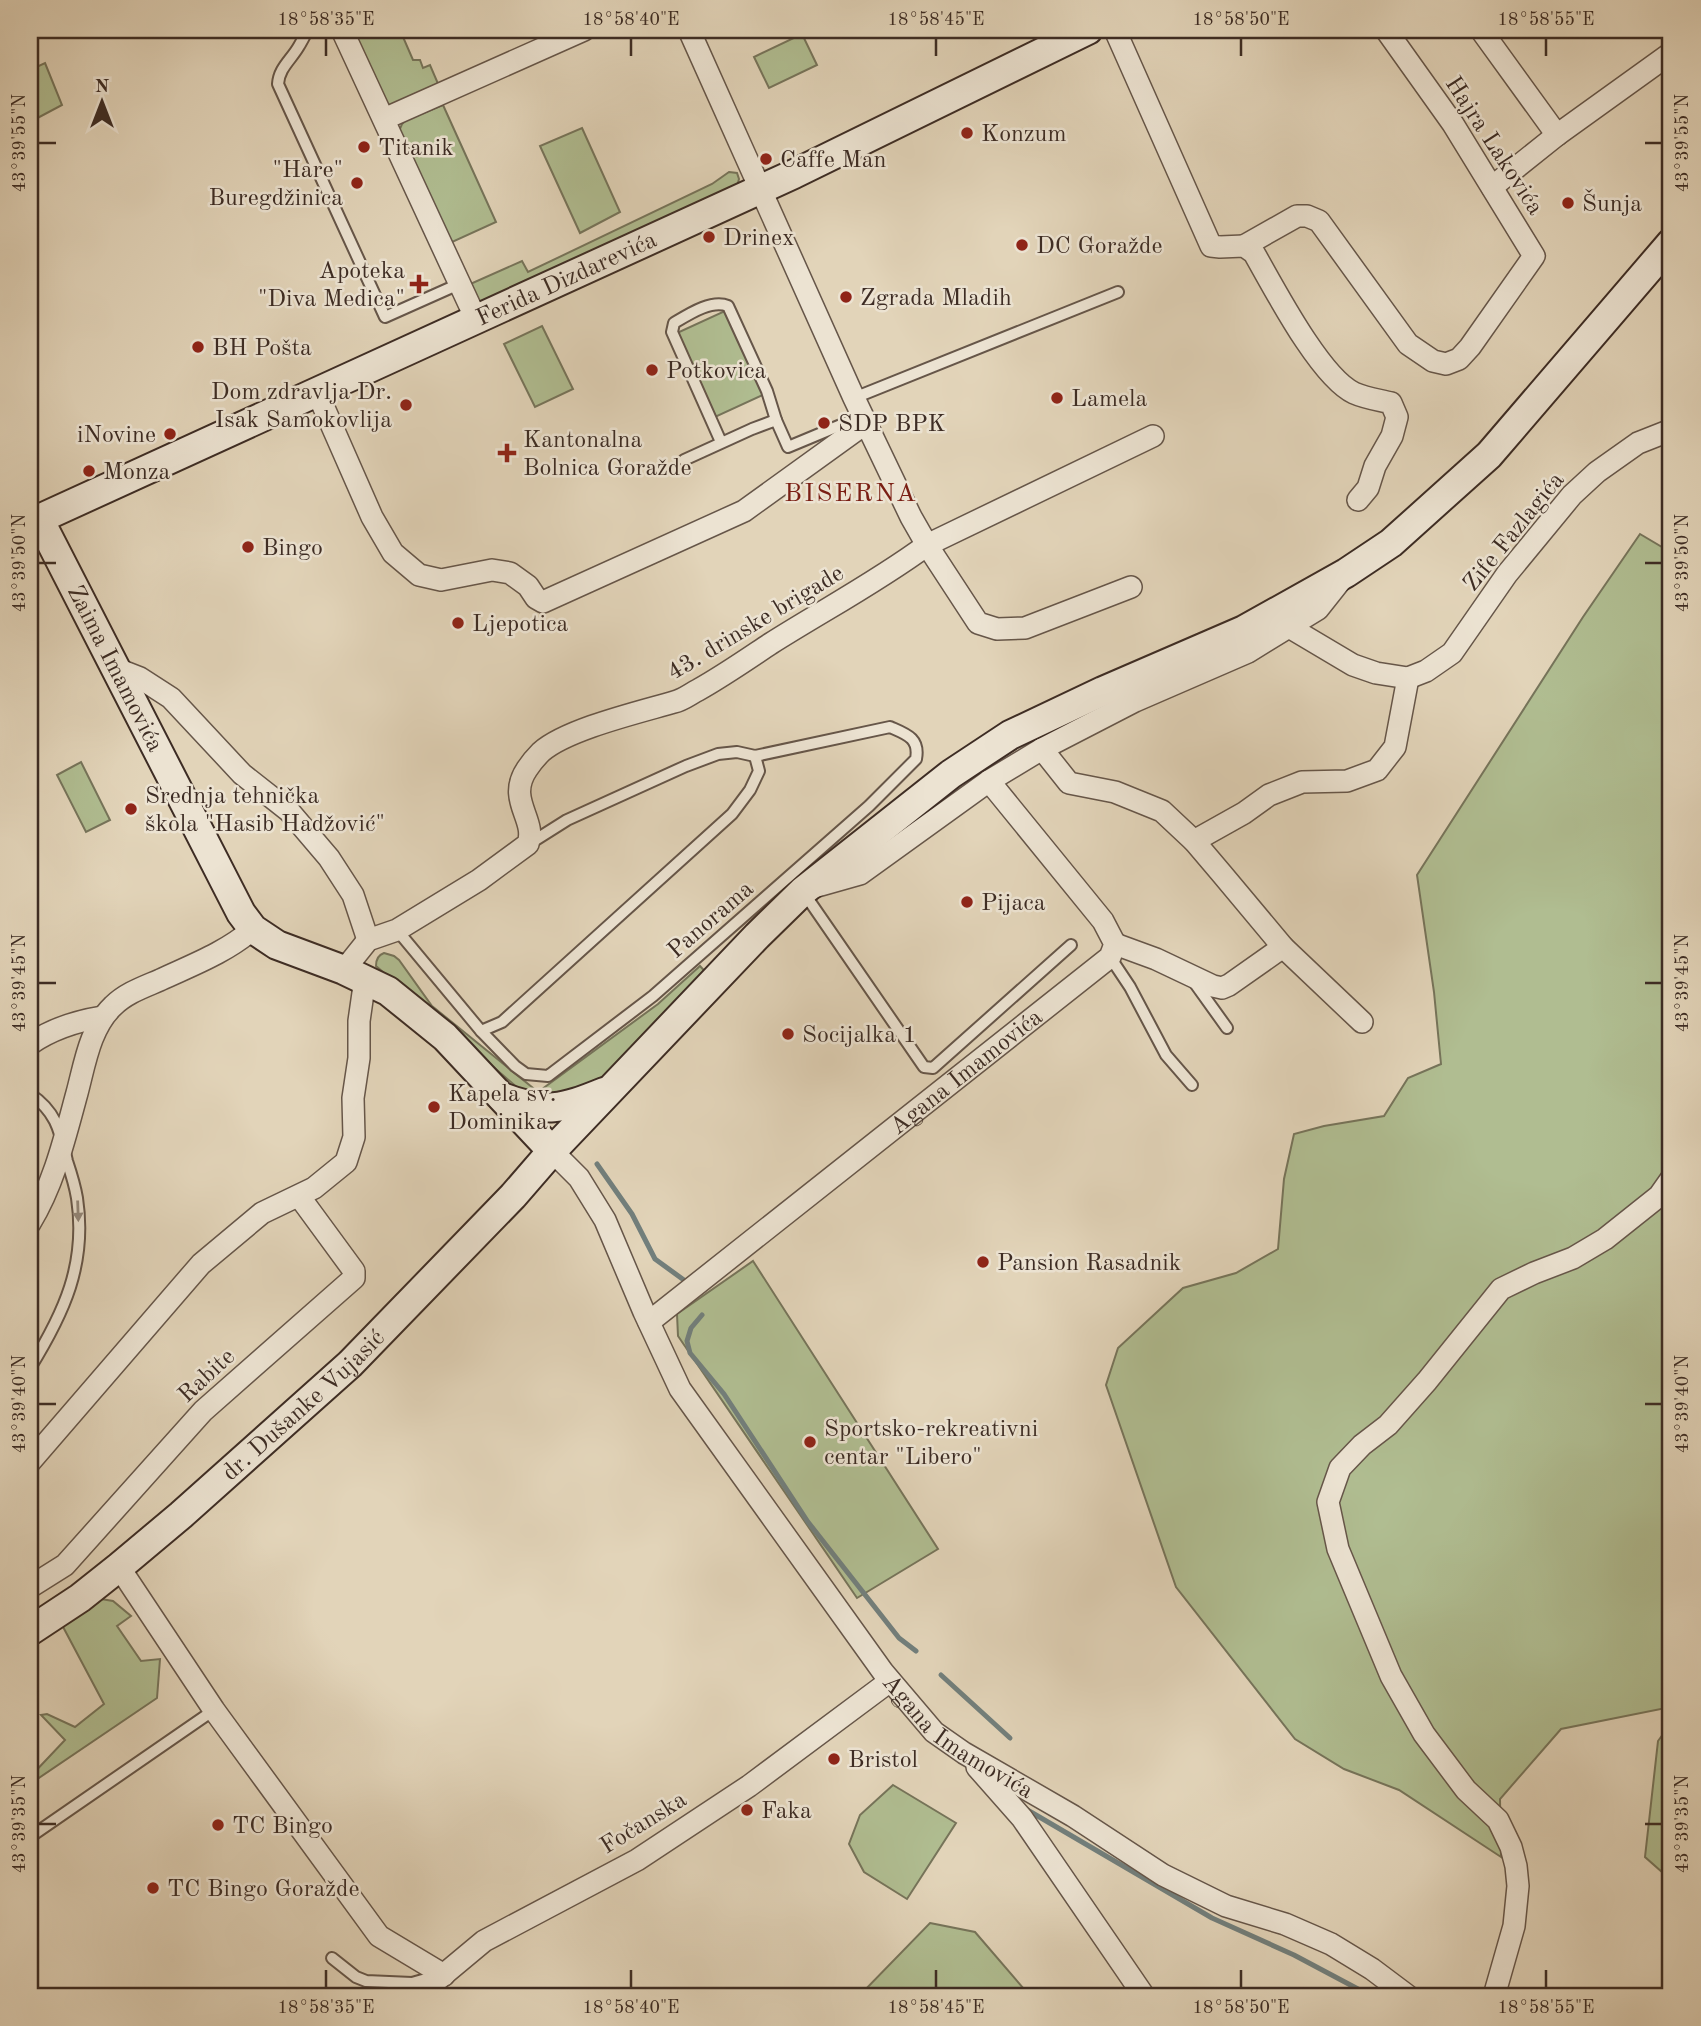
<svg xmlns="http://www.w3.org/2000/svg" width="1701" height="2026" font-family="'Old Standard TT',serif">
  <style>
    .green { fill: #b0bd91; stroke: #76745a; stroke-width: 2 }
    .lines { fill: none; stroke-linecap: round; stroke-linejoin: round }
    .stream { stroke: #727f7c; stroke-width: 5 }
    .lane-casing { stroke: #665649; stroke-width: 14 }
    .street-casing { stroke: #665649; stroke-width: 24 }
    .secondary-casing { stroke: #3d2c24; stroke-width: 32 }
    .lane { stroke: #ece3d2; stroke-width: 10 }
    .street { stroke: #ece3d2; stroke-width: 21 }
    .secondary { stroke: #ece3d2; stroke-width: 28 }
    .oneway { fill: #94887b }
    .ticks { fill: none; stroke: #3d2c24; stroke-width: 2.5 }
    .poi-dot { fill: #8f2418; stroke: #ece3d2; stroke-width: 2.5 }
    .labels { text-anchor: middle; stroke-width: 5; stroke-linejoin: round; paint-order: stroke }
    .poi-label { font-size: 24px; fill: #3d2c24; stroke: #ece3d2; text-anchor: start }
    .street-label { font-size: 24px; fill: #3d2c24; stroke: #ece3d2 }
    .neighbourhood-label { font-size: 26px; letter-spacing: 2px; fill: #7a1f14; stroke: #ece3d2 }
    .neatline { fill: none; stroke: #3d2c24; stroke-width: 2.5 }
    .ticks-label { font-size: 18px; text-anchor: middle; fill: #3d2c24 }
  </style>
  <rect width="100%" height="100%" fill="#e2d4b9"/>
  <filter id="stains"><feTurbulence type="fractalNoise" baseFrequency=".00286" numOctaves="4"/><feColorMatrix values="0 0 0 0 .2 0 0 0 0 .09 0 0 0 0 .02 0 0 0 .5 -.17"/></filter>
  <radialGradient id="worn" r=".72"><stop offset=".6" stop-color="#630" stop-opacity="0"/><stop offset="1" stop-color="#630" stop-opacity=".3"/></radialGradient>
  <g class="green">
    <polygon points="348,30 400,30 413,60 420,60 423,68 430,65 439,86 384,109"/>
    <polygon points="802,34 817,65 769,88 754,57"/>
    <polygon points="45,63 62,105 30,122 30,70"/>
    <polygon points="443,105 496,222 450,243 399,131 402,124 406,120"/>
    <polygon points="582,128 620,212 580,233 540,146"/>
    <polygon points="729,172 737,173 739,179 737,186 485,302 475,300 468,285 522,261 528,272 712,184"/>
    <polygon points="727,310 765,394 715,417 677,333"/>
    <polygon points="542,326 573,389 535,407 504,344"/>
    <polygon points="1640,534 1662,547 1671,547 1671,1707 1561,1729 1500,1799 1501,1857 1399,1790 1344,1769 1295,1739 1176,1587 1106,1385 1118,1348 1183,1288 1236,1273 1278,1249 1284,1179 1294,1134 1324,1126 1384,1116 1408,1078 1441,1064 1434,992 1417,875 1583,617"/>
    <polygon points="81,762 110,820 86,832 57,775"/>
    <path d="M 384,953 L 394,956 L 399,960 L 432,1006 L 538,1092 L 658,1004 L 700,966 L 710,977 L 614,1071 L 586,1088 L 561,1098 L 526,1095 L 376,966 C 376,960 378,955 384,953 Z"/>
    <polygon points="753,1261 938,1549 857,1598 678,1336 677,1314"/>
    <polygon points="101,1599 113,1601 131,1616 117,1626 141,1661 160,1659 157,1698 30,1784 30,1777 65,1740 41,1715 47,1714 75,1727 104,1704 61,1623"/>
    <polygon points="1671,1723 1671,1880 1645,1857 1658,1741"/>
    <polygon points="893,1785 956,1823 907,1899 864,1872 849,1844 860,1815"/>
    <polygon points="930,1923 975,1932 1030,1996 859,1996"/>
  </g>
  <g class="lines">
    <g class="stream">
      <polyline points="597,1164 632,1214 655,1259 688,1283"/>
      <polyline points="702,1315 691,1328 687,1341 690,1353 724,1394 808,1522 899,1638 916,1651"/>
      <polyline points="941,1675 1010,1738"/>
      <polyline points="1024,1808 1212,1918 1294,1955 1358,1989 1363,1996"/>
    </g>
    <defs>
      <g id="lane">
        <path d="M 308,30 C 305,35 302,41 299,46 C 291,60 279,68 278,84 L 385,317 L 459,284"/>
        <polyline points="854,398 1118,292"/>
        <path d="M 721,442 L 672,332 L 674,323 C 689,314 712,299 728,306 L 767,391 L 776,420"/>
        <polyline points="684,460 752,429 776,420 788,447 848,422 863,423"/>
        <polyline points="804,893 924,1067 933,1068 1071,945"/>
        <path d="M 397,930 L 481,1031 L 515,1066 L 526,1074 L 548,1076 L 653,996 L 869,806 L 916,759 C 920,738 906,734 890,727 L 755,756 L 737,752 L 718,754 L 686,766 L 567,820 L 529,844"/>
        <polyline points="1110,957 1130,987 1166,1055 1192,1085"/>
        <polyline points="1194,982 1227,1028"/>
        <polyline points="481,1031 502,1022 732,814 750,790 759,771 755,756"/>
        <path d="M 30,1094 C 57,1112 60,1132 67,1161 C 71,1173 75,1186 77,1198 C 87,1264 64,1313 30,1368"/>
        <polyline points="30,1837 214,1710"/>
        <polyline points="332,1958 356,1977 366,1981 412,1983 433,1977"/>
      </g>
      <g id="street">
        <polyline points="342,30 476,319"/>
        <polyline points="689,30 854,398 911,517 927,545 978,623 997,629 1025,628 1131,587"/>
        <path d="M 1115,30 L 1211,246 L 1220,247 L 1244,246 L 1254,253 C 1274,288 1320,377 1354,393 C 1365,398 1379,400 1391,403 L 1397,417 L 1392,436 L 1375,466 L 1368,488 L 1358,500"/>
        <polyline points="1481,30 1557,135"/>
        <polyline points="384,119 584,30"/>
        <polyline points="1492,187 1557,135 1671,53"/>
        <polyline points="1244,246 1297,216 1307,216 1319,221 1408,344 1433,361 1446,364 1459,359 1470,347 1534,256 1453,124 1386,30"/>
        <polyline points="317,392 372,517 393,553 419,575 441,580 492,570 510,573 528,586 536,598 543,602 744,511 866,423"/>
        <polyline points="1289,627 1353,665 1376,673 1408,678 1426,671 1452,653 1507,574 1572,495 1597,472 1638,443 1671,430"/>
        <polyline points="117,669 140,678 171,698 242,774 289,811 329,858 353,895 368,940"/>
        <polyline points="1042,749 1069,783 1115,792 1162,811 1194,841 1222,874 1283,947 1362,1022"/>
        <polyline points="1194,841 1244,813 1269,795 1302,782 1347,781 1377,770 1395,747 1408,678"/>
        <polyline points="814,887 860,874 989,781 1042,749 1135,701 1248,652 1318,609 1341,580"/>
        <polyline points="1115,944 1156,959 1213,986 1222,988 1229,985 1283,947"/>
        <path d="M 344,970 L 368,940 L 397,930 L 479,880 L 528,844 C 537,819 506,800 527,769 C 531,763 536,757 541,752 C 567,729 640,712 674,702 C 683,700 690,694 698,690 C 723,676 746,660 770,644 C 822,611 877,582 927,545 L 1153,436"/>
        <path d="M 30,1044 C 52,1029 77,1021 102,1017"/>
        <path id="s1" d="M 552,1151 L 579,1178 L 605,1220 L 644,1312 L 680,1389 L 883,1672 L 934,1732 L 964,1753 L 1073,1816 L 1163,1875 L 1226,1906 L 1285,1924 L 1331,1944 L 1372,1969 L 1408,1996"/>
        <path d="M 30,1223 C 54,1184 65,1137 77,1093 C 85,1063 90,1028 113,1006 C 126,993 144,987 160,980 C 192,965 225,953 253,929"/>
        <path id="s2" d="M 649,1322 L 1110,957 L 1115,944 L 1103,921 L 989,781"/>
        <polyline points="30,1462 201,1264 262,1213 314,1188 346,1162 354,1137 353,1098 359,1058 359,1021 365,979"/>
        <polyline points="119,1567 214,1710 379,1936 444,1975"/>
        <polyline points="30,1587 65,1565 203,1411 354,1278 354,1271 299,1196"/>
        <polyline points="977,1767 1022,1818 1144,1996"/>
        <polyline points="418,1996 484,1941 637,1860 749,1786 890,1681"/>
        <polyline points="1494,1996 1514,1926 1518,1886 1516,1866 1511,1847 1498,1820 1466,1790 1424,1734 1391,1676 1338,1549 1328,1502 1340,1468 1362,1445 1388,1425 1427,1381 1501,1289 1534,1273 1573,1258 1605,1239 1659,1196 1671,1179"/>
      </g>
      <g id="secondary">
        <path d="M 502,1097 C 546,1114 562,1109 604,1092"/>
        <path id="s3" d="M 552,1151 L 445,1037 L 388,991 L 344,970 L 277,945 L 253,929 L 241,913 L 39,519 L 794,174 L 1088,30"/>
        <path id="s4" d="M 30,1631 L 80,1598 L 119,1567 L 181,1515 L 350,1364 L 513,1196 L 552,1151 L 757,936 L 803,891 L 951,774 L 1010,735 L 1103,691 L 1244,630 L 1346,573 L 1391,543 L 1489,455 L 1671,243"/>
      </g>
    </defs>
    <use href="#lane" class="lane-casing"/>
    <use href="#street" class="street-casing"/>
    <use href="#secondary" class="secondary-casing"/>
    <use href="#lane" class="lane"/>
    <use href="#street" class="street"/>
    <use href="#secondary" class="secondary"/>
  </g>
  <defs><path id="oneway-solid" d="M-6-.8H1V-3.2L6.5 0L1 3.2V.8H-6Z" transform="scale(1.75)"/></defs>
  <use class="oneway" href="#oneway-solid" transform="translate(78 1211) rotate(88)"/>
  <path class="ticks" d="M 326,38 L 326,56M 631,38 L 631,56M 936,38 L 936,56M 1241,38 L 1241,56M 1546,38 L 1546,56M 38,143 L 56,143M 1645,143 L 1662,143M 38,563 L 56,563M 1645,563 L 1662,563M 38,983 L 56,983M 1645,983 L 1662,983M 38,1404 L 56,1404M 1645,1404 L 1662,1404M 38,1824 L 56,1824M 1645,1824 L 1662,1824M 326,1970 L 326,1988M 631,1970 L 631,1988M 936,1970 L 936,1988M 1241,1970 L 1241,1988M 1546,1970 L 1546,1988"/>
  <g class="poi-dot">
    <circle cx="967" cy="133" r="7"/>
    <circle cx="364" cy="147" r="7"/>
    <circle cx="766" cy="159" r="7"/>
    <circle cx="357" cy="183" r="7"/>
    <circle cx="1568" cy="203" r="7"/>
    <circle cx="709" cy="237" r="7"/>
    <circle cx="1022" cy="245" r="7"/>
    <path d="M415.5 273.5h7v7h7v7h-7v7h-7v-7h-7v-7h7z"/>
    <circle cx="846" cy="297" r="7"/>
    <circle cx="198" cy="347" r="7"/>
    <circle cx="652" cy="370" r="7"/>
    <circle cx="1057" cy="398" r="7"/>
    <circle cx="406" cy="405" r="7"/>
    <circle cx="824" cy="423" r="7"/>
    <circle cx="170" cy="434" r="7"/>
    <path d="M503.5 442.5h7v7h7v7h-7v7h-7v-7h-7v-7h7z"/>
    <circle cx="89" cy="471" r="7"/>
    <circle cx="248" cy="547" r="7"/>
    <circle cx="458" cy="623" r="7"/>
    <circle cx="131" cy="809" r="7"/>
    <circle cx="967" cy="902" r="7"/>
    <circle cx="788" cy="1034" r="7"/>
    <circle cx="434" cy="1107" r="7"/>
    <circle cx="983" cy="1262" r="7"/>
    <circle cx="810" cy="1442" r="7"/>
    <circle cx="834" cy="1759" r="7"/>
    <circle cx="747" cy="1810" r="7"/>
    <circle cx="218" cy="1825" r="7"/>
    <circle cx="153" cy="1888" r="7"/>
  </g>
  <g class="labels">
    <g class="poi-label">
      <text x="981" y="141">Konzum</text>
      <text x="378" y="155">Titanik</text>
      <text x="780" y="167">Caffe Man</text>
      <text x="343" y="177" text-anchor="end">"Hare"<tspan x="343" dy="28">Buregdžinica</tspan></text>
      <text x="1582" y="211">Šunja</text>
      <text x="723" y="245">Drinex</text>
      <text x="1036" y="253">DC Goražde</text>
      <text x="405" y="278" text-anchor="end">Apoteka<tspan x="405" dy="28">"Diva Medica"</tspan></text>
      <text x="860" y="305">Zgrada Mladih</text>
      <text x="212" y="355">BH Pošta</text>
      <text x="666" y="378">Potkovica</text>
      <text x="392" y="399" text-anchor="end">Dom zdravlja Dr.<tspan x="392" dy="28">Isak Samokovlija</tspan></text>
      <text x="1071" y="406">Lamela</text>
      <text x="838" y="431">SDP BPK</text>
      <text x="156" y="442" text-anchor="end">iNovine</text>
      <text x="523" y="447">Kantonalna<tspan x="523" dy="28">Bolnica Goražde</tspan></text>
      <text x="103" y="479">Monza</text>
      <text x="262" y="555">Bingo</text>
      <text x="472" y="631">Ljepotica</text>
      <text x="145" y="803">Srednja tehnička<tspan x="145" dy="28">škola "Hasib Hadžović"</tspan></text>
      <text x="981" y="910">Pijaca</text>
      <text x="802" y="1042">Socijalka 1</text>
      <text x="448" y="1101">Kapela sv.<tspan x="448" dy="28">Dominika</tspan></text>
      <text x="997" y="1270">Pansion Rasadnik</text>
      <text x="824" y="1436">Sportsko-rekreativni<tspan x="824" dy="28">centar "Libero"</tspan></text>
      <text x="848" y="1767">Bristol</text>
      <text x="761" y="1818">Faka</text>
      <text x="232" y="1833">TC Bingo</text>
      <text x="167" y="1896">TC Bingo Goražde</text>
    </g>
    <g class="street-label">
      <text transform="translate(1495 145) rotate(57)" y="8">Hajra Lakovića</text>
      <text dy="8" stroke="none"><textPath href="#s3" startOffset="1421">Ferida Dizdarevića</textPath></text>
      <text transform="translate(1513 531) rotate(-51)" y="8">Zife Fazlagića</text>
      <text transform="translate(755 622) rotate(-31)" y="8">43. drinske brigade</text>
      <text transform="translate(116 668) rotate(63)" y="8">Zaima Imamovića</text>
      <text transform="translate(710 919) rotate(-41)" y="8">Panorama</text>
      <text dy="8" stroke="none"><textPath href="#s2" startOffset="404">Agana Imamovića</textPath></text>
      <text transform="translate(206 1375) rotate(-43)" y="8">Rabite</text>
      <text dy="8" stroke="none"><textPath href="#s4" startOffset="355">dr. Dušanke Vujasić</textPath></text>
      <text dy="8" stroke="none"><textPath href="#s1" startOffset="721">Agana Imamovića</textPath></text>
      <text transform="translate(643 1822) rotate(-32)" y="8">Fočanska</text>
    </g>
    <g class="neighbourhood-label">
      <text x="851" y="501">BISERNA</text>
    </g>
  </g>
  <rect width="1701" height="2026" fill="none" stroke="#e2d4b9" stroke-width="77"/>
  <g transform="translate(102 102)" stroke="#ece3d2" stroke-width="5" paint-order="stroke">
  <path d="M0-5L12 26L0 18L-12 26Z" fill="#3d2c24"/>
  <text y="-10" font-size="19" font-weight="bold" text-anchor="middle" fill="#3d2c24">N</text>
  </g>
  <rect x="38" y="38" width="1624" height="1950" class="neatline"/>
  <g class="ticks-label">
    <text x="326" y="25">18°58'35"E</text>
    <text x="631" y="25">18°58'40"E</text>
    <text x="936" y="25">18°58'45"E</text>
    <text x="1241" y="25">18°58'50"E</text>
    <text x="1546" y="25">18°58'55"E</text>
    <text transform="translate(19 143) rotate(-90)" y="6">43°39'55"N</text>
    <text transform="translate(1682 143) rotate(-90)" y="6">43°39'55"N</text>
    <text transform="translate(19 563) rotate(-90)" y="6">43°39'50"N</text>
    <text transform="translate(1682 563) rotate(-90)" y="6">43°39'50"N</text>
    <text transform="translate(19 983) rotate(-90)" y="6">43°39'45"N</text>
    <text transform="translate(1682 983) rotate(-90)" y="6">43°39'45"N</text>
    <text transform="translate(19 1404) rotate(-90)" y="6">43°39'40"N</text>
    <text transform="translate(1682 1404) rotate(-90)" y="6">43°39'40"N</text>
    <text transform="translate(19 1824) rotate(-90)" y="6">43°39'35"N</text>
    <text transform="translate(1682 1824) rotate(-90)" y="6">43°39'35"N</text>
    <text x="326" y="2013">18°58'35"E</text>
    <text x="631" y="2013">18°58'40"E</text>
    <text x="936" y="2013">18°58'45"E</text>
    <text x="1241" y="2013">18°58'50"E</text>
    <text x="1546" y="2013">18°58'55"E</text>
  </g>
  <rect width="100%" height="100%" filter="url(#stains)"/>
  <rect width="100%" height="100%" fill="url(#worn)"/>
</svg>
